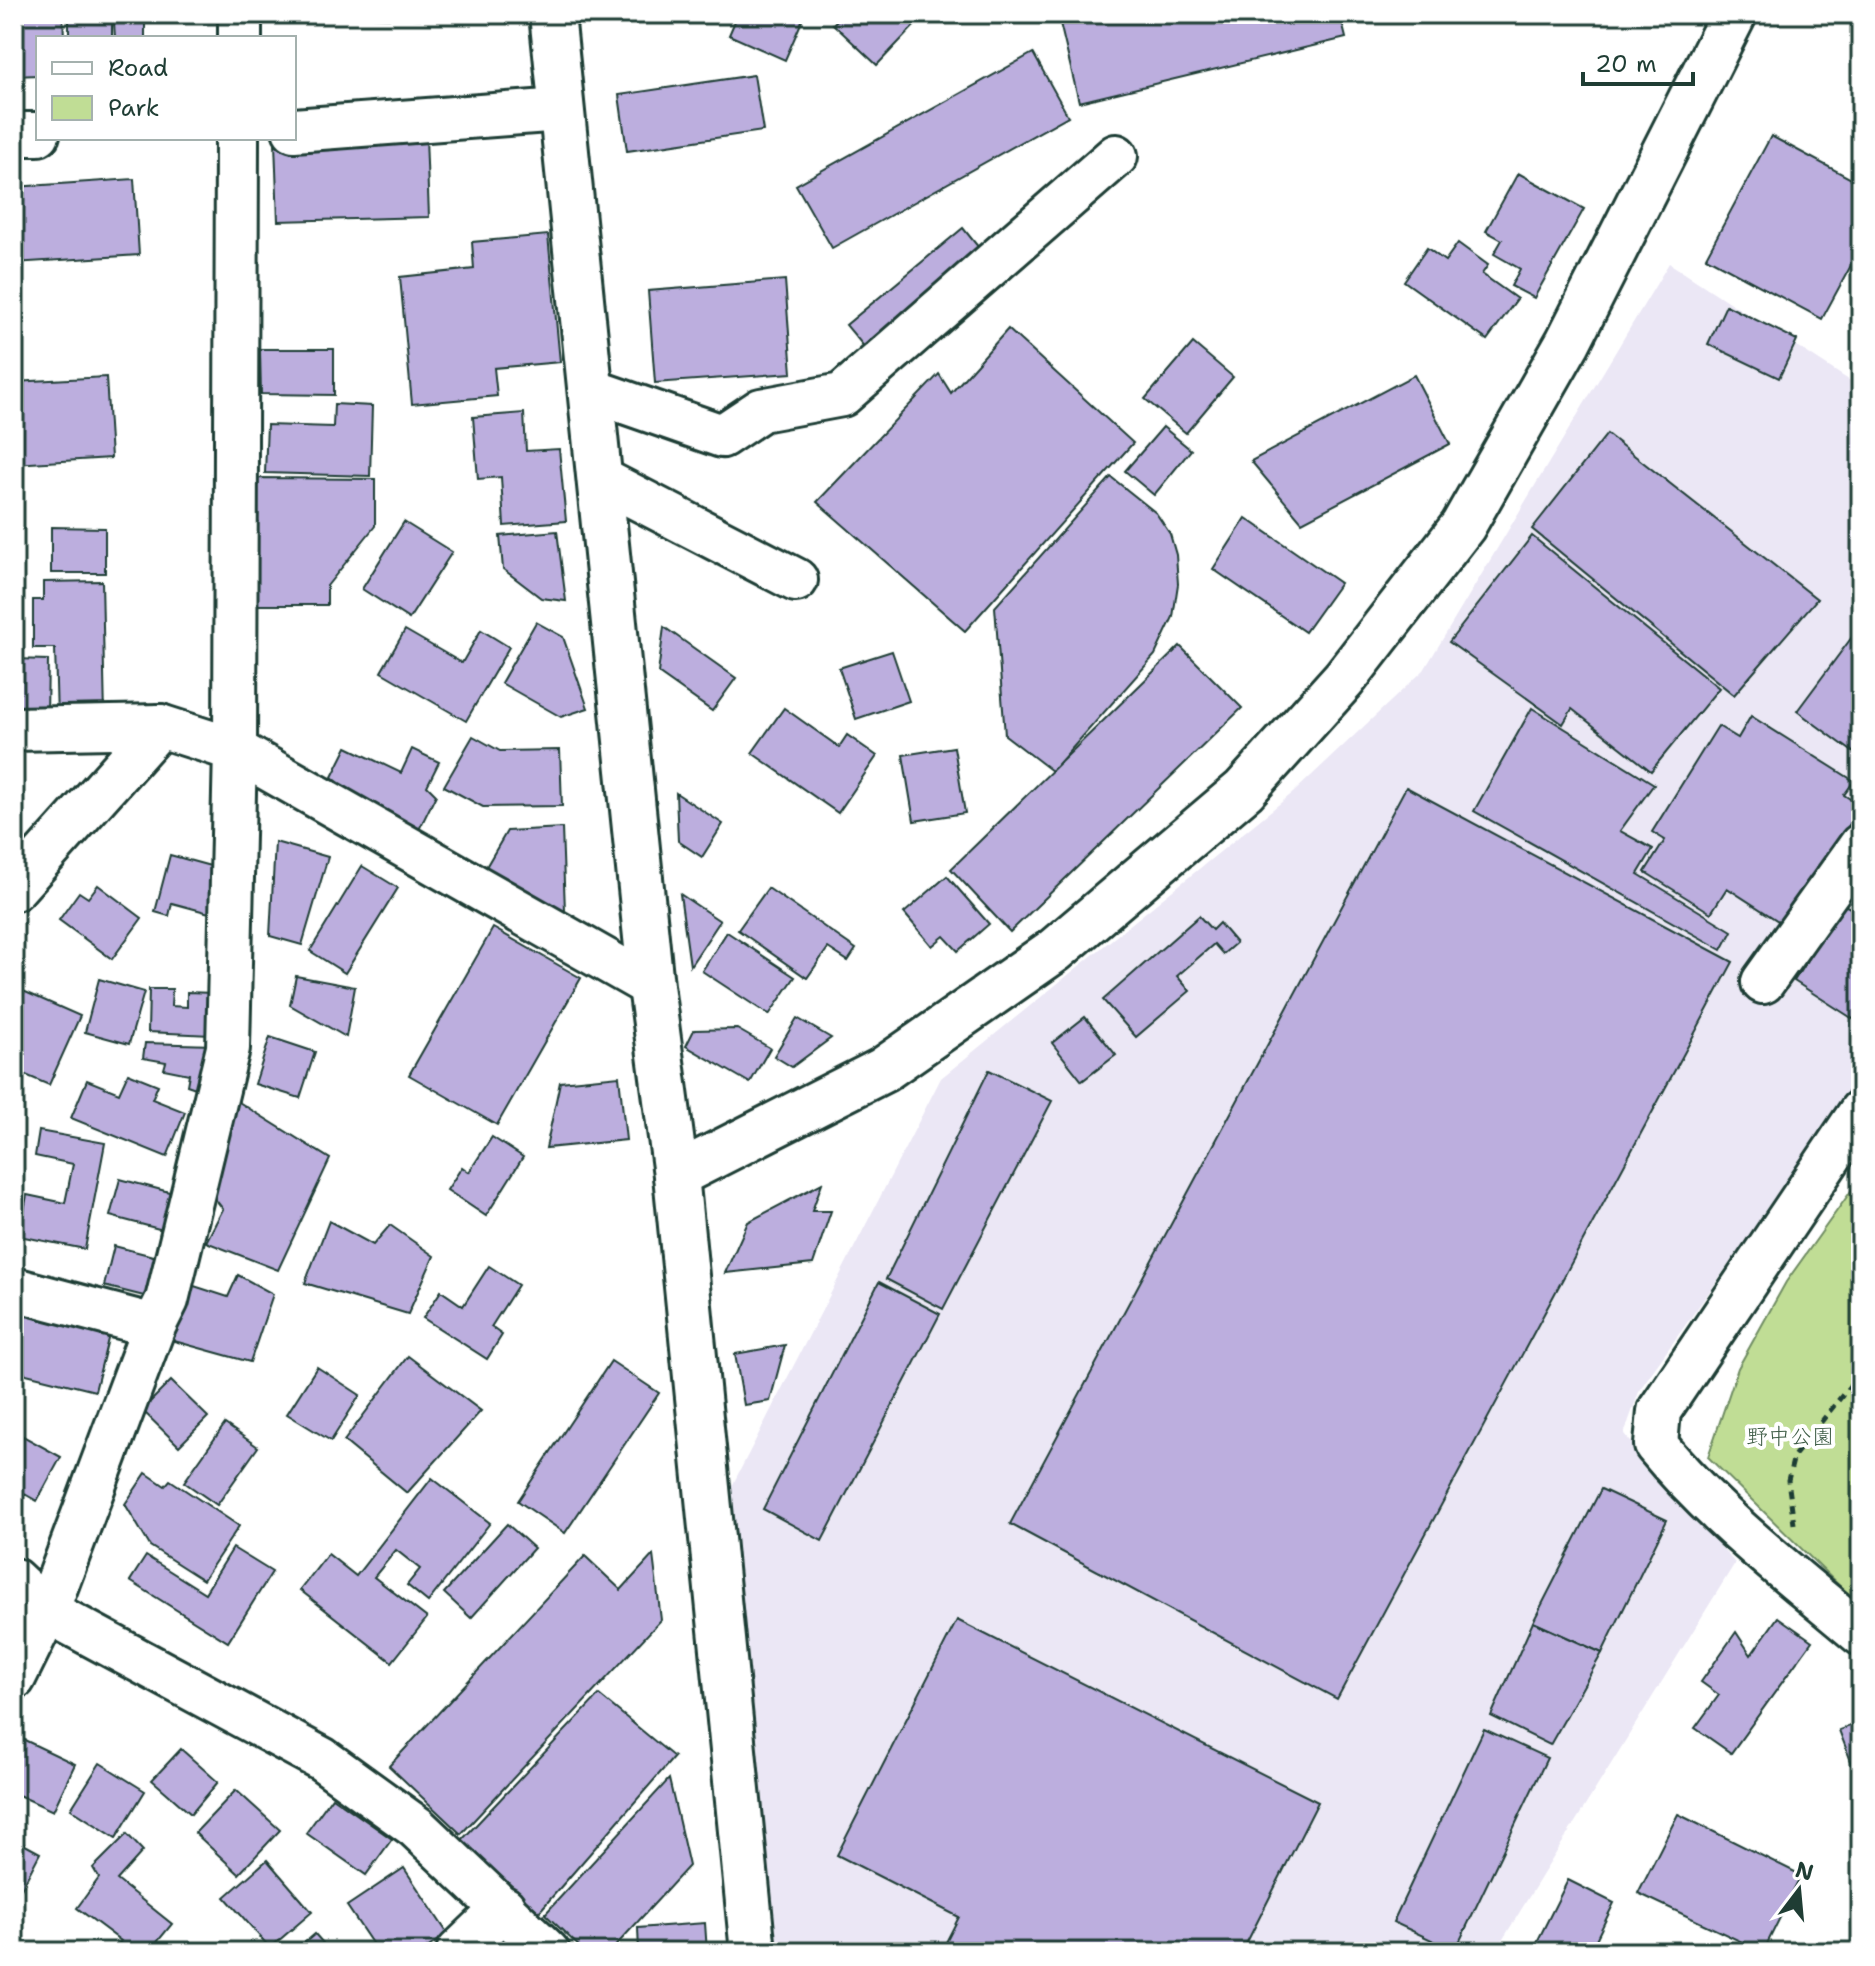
<svg xmlns="http://www.w3.org/2000/svg" width="1875" height="1966" font-family="'Shantell Sans','Klee One',sans-serif">
  <style>
    .built { fill: #ebe7f5 }
    .green { fill: #c0dd95; stroke: #708d64; stroke-width: 2 }
    .building { fill: #bcaede; stroke: #1f3d34; stroke-width: 2 }
    .lines { fill: none; stroke-linecap: round; stroke-linejoin: round }
    .street-casing { stroke: #1f3d34; stroke-width: 48 }
    .secondary-casing { stroke: #1f3d34; stroke-width: 50 }
    .path { stroke: #1f3d34; stroke-width: 5; stroke-dasharray: 8 6; stroke-linecap: butt }
    .street { stroke: #fff; stroke-width: 42 }
    .secondary { stroke: #fff; stroke-width: 44 }
    .labels { text-anchor: middle; stroke-width: 8; stroke-linejoin: round; paint-order: stroke }
    .park-label { font-size: 22px; fill: #3f5d47; stroke: #fff }
  </style>
  <rect width="100%" height="100%" fill="#fff"/>
  <filter id="ink" filterUnits="userSpaceOnUse"><feTurbulence type="fractalNoise" baseFrequency=".0125" numOctaves="2"/><feDisplacementMap in="SourceGraphic" scale="16" xChannelSelector="R" yChannelSelector="G"/><feConvolveMatrix kernelMatrix="1 2 1 2 8 2 1 2 1" color-interpolation-filters="sRGB"/></filter>
  <g filter="url(#ink)">
    <polygon class="built" points="1669,263 1861,388 1861,1078 1640,1389 1624,1434 1735,1563 1495,1952 777,1952 731,1488 941,1078 1294,792 1424,670"/>
    <polygon class="green" points="1861,1177 1861,1607 1708,1457 1738,1368 1786,1282"/>
    <g class="building">
      <polygon points="14,14 63,14 64,38 38,38 38,75 14,76"/>
      <rect x="69" y="14" width="43" height="24"/>
      <polygon points="334,14 527,14 526,21 334,16"/>
      <polygon points="643,14 664,14 662,21"/>
      <polygon points="738,14 805,14 785,60 729,35"/>
      <polygon points="843,14 906,14 916,24 877,65 833,24"/>
      <polygon points="1100,14 1340,14 1346,38 1079,102 1060,23"/>
      <polygon points="145,22 145,38 115,38 114,23"/>
      <polygon points="1033,53 1068,116 832,248 796,185"/>
      <polygon points="754,75 763,131 627,151 619,95"/>
      <polygon points="1771,136 1861,184 1861,247 1822,319 1706,257"/>
      <polygon points="426,137 429,217 278,221 275,143"/>
      <polygon points="1518,173 1584,209 1534,298 1511,286 1520,269 1494,254 1502,240 1486,231"/>
      <polygon points="134,179 139,255 14,263 14,187"/>
      <polygon points="963,228 988,259 871,355 846,325"/>
      <polygon points="548,235 560,362 494,368 497,396 412,404 400,277 474,269 472,242"/>
      <polygon points="1458,243 1488,265 1482,274 1517,299 1487,340 1404,281 1427,248 1445,261"/>
      <polygon points="785,280 792,373 655,383 648,291"/>
      <polygon points="1726,305 1797,340 1779,378 1708,344"/>
      <polygon points="1008,329 1133,443 965,631 817,502 939,374 951,393"/>
      <polygon points="1193,343 1233,377 1186,433 1145,399"/>
      <polygon points="260,349 334,349 334,395 261,394"/>
      <polygon points="1414,375 1450,444 1302,522 1251,461"/>
      <polygon points="106,377 111,458 14,464 14,382"/>
      <polygon points="334,404 372,406 370,476 265,473 267,425 333,427"/>
      <polygon points="524,413 526,451 559,449 566,521 504,526 501,477 478,479 473,417"/>
      <polygon points="1163,427 1191,450 1154,495 1125,471"/>
      <polygon points="1607,434 1817,599 1734,695 1532,529"/>
      <polygon points="1111,477 1156,513 1170,534 1176,555 1178,584 1173,617 1155,655 1052,771 1005,735 995,607"/>
      <polygon points="257,478 375,479 375,526 327,586 327,605 257,605"/>
      <polygon points="1246,518 1340,583 1305,632 1213,569"/>
      <polygon points="404,522 452,552 409,619 362,589"/>
      <polygon points="51,527 105,528 105,573 51,573"/>
      <polygon points="557,531 566,601 541,598 503,569 500,536"/>
      <polygon points="1532,536 1719,688 1651,771 1572,709 1563,724 1449,642"/>
      <polygon points="102,581 105,717 57,718 55,648 33,648 33,600 43,600 43,582"/>
      <polygon points="536,622 563,637 588,708 561,717 501,683"/>
      <polygon points="1861,625 1861,758 1797,711"/>
      <polygon points="664,627 736,678 712,711 658,673"/>
      <polygon points="405,630 462,663 481,630 509,647 466,721 381,672"/>
      <polygon points="1180,646 1242,708 1010,932 951,869"/>
      <polygon points="892,651 909,701 856,719 839,668"/>
      <polygon points="14,659 48,660 47,715 14,714"/>
      <polygon points="784,708 839,747 847,735 877,756 838,813 752,753"/>
      <polygon points="1532,708 1654,784 1620,831 1653,849 1638,874 1732,931 1722,950 1474,811"/>
      <polygon points="1751,716 1854,781 1844,795 1861,806 1786,926 1727,888 1711,913 1645,872 1665,840 1652,832 1718,726 1738,738"/>
      <polygon points="473,736 500,751 560,750 562,806 483,807 444,786"/>
      <polygon points="347,747 401,773 412,749 439,762 427,786 436,795 414,840 336,802 344,787 332,777"/>
      <polygon points="954,747 965,813 914,821 903,755"/>
      <polygon points="1406,787 1733,962 1337,1699 1010,1524"/>
      <polygon points="676,793 723,824 702,857 678,841"/>
      <polygon points="562,828 565,911 538,913 479,879 507,831"/>
      <polygon points="275,842 328,857 302,945 270,936"/>
      <polygon points="170,855 225,870 213,914 172,903 169,916 155,912"/>
      <polygon points="362,866 398,888 345,973 310,951"/>
      <polygon points="947,876 989,924 958,951 944,936 932,946 904,913"/>
      <polygon points="98,885 142,918 112,959 59,920 79,892 88,898"/>
      <polygon points="768,888 856,949 848,961 828,948 807,978 738,930"/>
      <polygon points="680,894 720,921 690,966"/>
      <polygon points="1842,904 1861,913 1861,1024 1794,981"/>
      <polygon points="1199,916 1212,930 1219,923 1236,943 1223,954 1214,944 1177,976 1190,991 1136,1037 1103,1000"/>
      <polygon points="493,928 581,978 497,1125 409,1075"/>
      <polygon points="727,932 795,977 769,1015 702,971"/>
      <polygon points="296,976 355,987 346,1037 290,1005"/>
      <polygon points="99,979 144,992 129,1044 85,1032"/>
      <polygon points="14,987 80,1016 49,1085 14,1070"/>
      <polygon points="149,989 172,989 171,1006 187,1007 187,992 213,993 211,1035 148,1032"/>
      <polygon points="1085,1017 1116,1055 1082,1081 1052,1043"/>
      <polygon points="797,1018 831,1038 792,1067 774,1056"/>
      <polygon points="737,1029 770,1048 750,1083 686,1046 694,1030"/>
      <polygon points="270,1037 315,1052 300,1098 255,1084"/>
      <polygon points="145,1043 213,1045 204,1091 187,1085 189,1074 164,1069 166,1062 143,1058"/>
      <polygon points="989,1070 1052,1101 943,1309 886,1279"/>
      <polygon points="128,1073 158,1085 152,1099 185,1112 167,1157 71,1118 87,1080 119,1093"/>
      <polygon points="619,1076 626,1140 546,1148 560,1082"/>
      <polygon points="234,1099 330,1159 278,1270 206,1242 223,1209 201,1181"/>
      <polygon points="39,1131 105,1143 85,1249 19,1236 27,1195 65,1203 73,1164 35,1156"/>
      <polygon points="492,1137 523,1157 486,1216 447,1190 462,1167 469,1172"/>
      <polygon points="120,1179 173,1193 163,1230 110,1216"/>
      <polygon points="822,1183 812,1211 831,1211 813,1264 725,1273 748,1222"/>
      <polygon points="329,1221 373,1245 390,1225 434,1256 408,1314 305,1283"/>
      <polygon points="114,1246 161,1258 152,1298 104,1286"/>
      <polygon points="489,1266 518,1285 491,1327 502,1335 487,1359 423,1318 441,1291 463,1306"/>
      <polygon points="238,1275 273,1294 250,1362 167,1339 188,1284 228,1297"/>
      <polygon points="879,1282 940,1314 822,1541 763,1509"/>
      <polygon points="23,1313 109,1335 95,1391 14,1371 14,1345"/>
      <polygon points="785,1345 770,1401 744,1405 735,1354"/>
      <polygon points="408,1356 481,1411 407,1493 344,1441"/>
      <polygon points="611,1361 659,1393 565,1533 518,1501"/>
      <polygon points="317,1367 360,1395 331,1441 287,1414"/>
      <polygon points="171,1381 208,1417 179,1446 142,1410"/>
      <polygon points="225,1424 258,1447 217,1505 184,1482"/>
      <polygon points="14,1431 61,1457 37,1501 14,1488"/>
      <polygon points="146,1473 165,1486 170,1480 239,1526 203,1580 150,1546 125,1504"/>
      <polygon points="432,1478 490,1523 428,1602 407,1585 420,1569 396,1550 374,1577 427,1618 392,1662 300,1590 328,1554 356,1576"/>
      <polygon points="1601,1489 1667,1520 1602,1653 1533,1622"/>
      <polygon points="507,1524 534,1548 471,1618 444,1593"/>
      <polygon points="233,1548 272,1572 228,1642 130,1581 146,1556 205,1593"/>
      <polygon points="653,1555 661,1620 461,1834 389,1766 585,1556 621,1590"/>
      <polygon points="1778,1617 1812,1641 1731,1753 1695,1728 1719,1695 1701,1682 1736,1632 1751,1655"/>
      <polygon points="957,1620 1318,1802 1242,1952 941,1952 959,1917 837,1855"/>
      <polygon points="1533,1622 1602,1653 1550,1745 1491,1716"/>
      <polygon points="599,1695 674,1757 539,1912 459,1843"/>
      <polygon points="1861,1722 1861,1787 1839,1730"/>
      <polygon points="1484,1729 1547,1758 1455,1951 1393,1922"/>
      <polygon points="14,1735 75,1764 53,1811 14,1793"/>
      <polygon points="181,1749 218,1782 191,1814 152,1780"/>
      <polygon points="100,1763 145,1791 116,1838 71,1809"/>
      <polygon points="669,1779 689,1866 610,1952 585,1952 545,1914"/>
      <polygon points="236,1790 280,1830 239,1874 195,1833"/>
      <polygon points="332,1797 392,1839 366,1875 306,1833"/>
      <polygon points="1678,1814 1801,1875 1763,1952 1638,1893"/>
      <polygon points="127,1834 143,1851 117,1880 172,1924 149,1952 112,1952 121,1941 77,1908 99,1878 93,1868"/>
      <polygon points="14,1839 40,1853 17,1897 14,1896"/>
      <polygon points="267,1860 312,1912 270,1948 225,1897"/>
      <polygon points="404,1868 448,1934 421,1952 378,1952 347,1906"/>
      <polygon points="1568,1880 1614,1903 1590,1952 1532,1952"/>
      <polygon points="705,1923 707,1952 639,1952 638,1928"/>
      <polygon points="315,1934 331,1952 294,1952"/>
    </g>
    <g class="lines">
      <defs>
        <g id="street">
          <polyline points="240,38 240,14"/>
          <polyline points="294,130 561,110"/>
          <polyline points="14,134 38,134"/>
          <polyline points="590,390 722,436 761,410 842,395 1116,156"/>
          <polyline points="600,479 796,580"/>
          <polyline points="14,729 160,726 235,750 651,986"/>
          <polyline points="14,889 160,726"/>
          <polyline points="1763,982 1861,845"/>
          <path d="M 1861,1111 L 1659,1411 L 1656,1445 C 1715,1517 1790,1574 1861,1634"/>
          <polyline points="14,1289 154,1326"/>
          <polyline points="14,1580 47,1611 322,1759 416,1827 548,1952"/>
          <polyline points="14,1678 47,1611 154,1326 167,1300 228,1048 235,750 237,138"/>
          <polyline points="458,1952 504,1908"/>
        </g>
        <g id="secondary">
          <polyline points="552,14 651,986 676,1175 753,1952"/>
          <polyline points="676,1175 883,1070 1055,950 1244,790 1344,679 1463,526 1568,342 1734,14"/>
        </g>
      </defs>
      <use href="#street" class="street-casing"/>
      <use href="#secondary" class="secondary-casing"/>
      <polyline class="path" points="1794,1524 1788,1480 1794,1456 1861,1372"/>
      <use href="#street" class="street"/>
      <use href="#secondary" class="secondary"/>
    </g>
  </g>
  <g class="labels">
    <g class="park-label">
      <text x="1790" y="1444">野中公園</text>
    </g>
  </g>
  <rect width="1875" height="1966" fill="none" stroke="#fff" stroke-width="48"/>
  <rect x="24" y="24" width="1827" height="1918" fill="none" stroke="#1f3d34" stroke-width="3" filter="url(#ink)"/>
  <rect x="36" y="36" width="260" height="104" fill="#ffffff" stroke="#a5b1ae" stroke-width="2"/>
  <rect x="52" y="62" width="40" height="12" fill="#ffffff" stroke="#a5b1ae" stroke-width="2"/>
  <text x="108" y="76" font-size="24" fill="#1f3d34">Road</text>
  <rect x="52" y="96" width="40" height="24" fill="#c0dd95" stroke="#a5b1ae" stroke-width="2"/>
  <text x="108" y="116" font-size="24" fill="#1f3d34">Park</text>
  <g transform="translate(1799 1890) rotate(16)" stroke="#ffffff" stroke-width="6" paint-order="stroke">
  <path d="M0-6L14 30L0 20L-14 30Z" fill="#1f3d34"/>
  <text y="-12" font-size="22" font-weight="bold" text-anchor="middle" fill="#1f3d34">N</text>
  </g>
  <path d="M1583 72v12h110v-12" fill="none" stroke="#1f3d34" stroke-width="4"/>
  <text x="1595" y="72" font-size="24" fill="#1f3d34" stroke="#ffffff" stroke-width="6" paint-order="stroke">20 m</text>
</svg>
